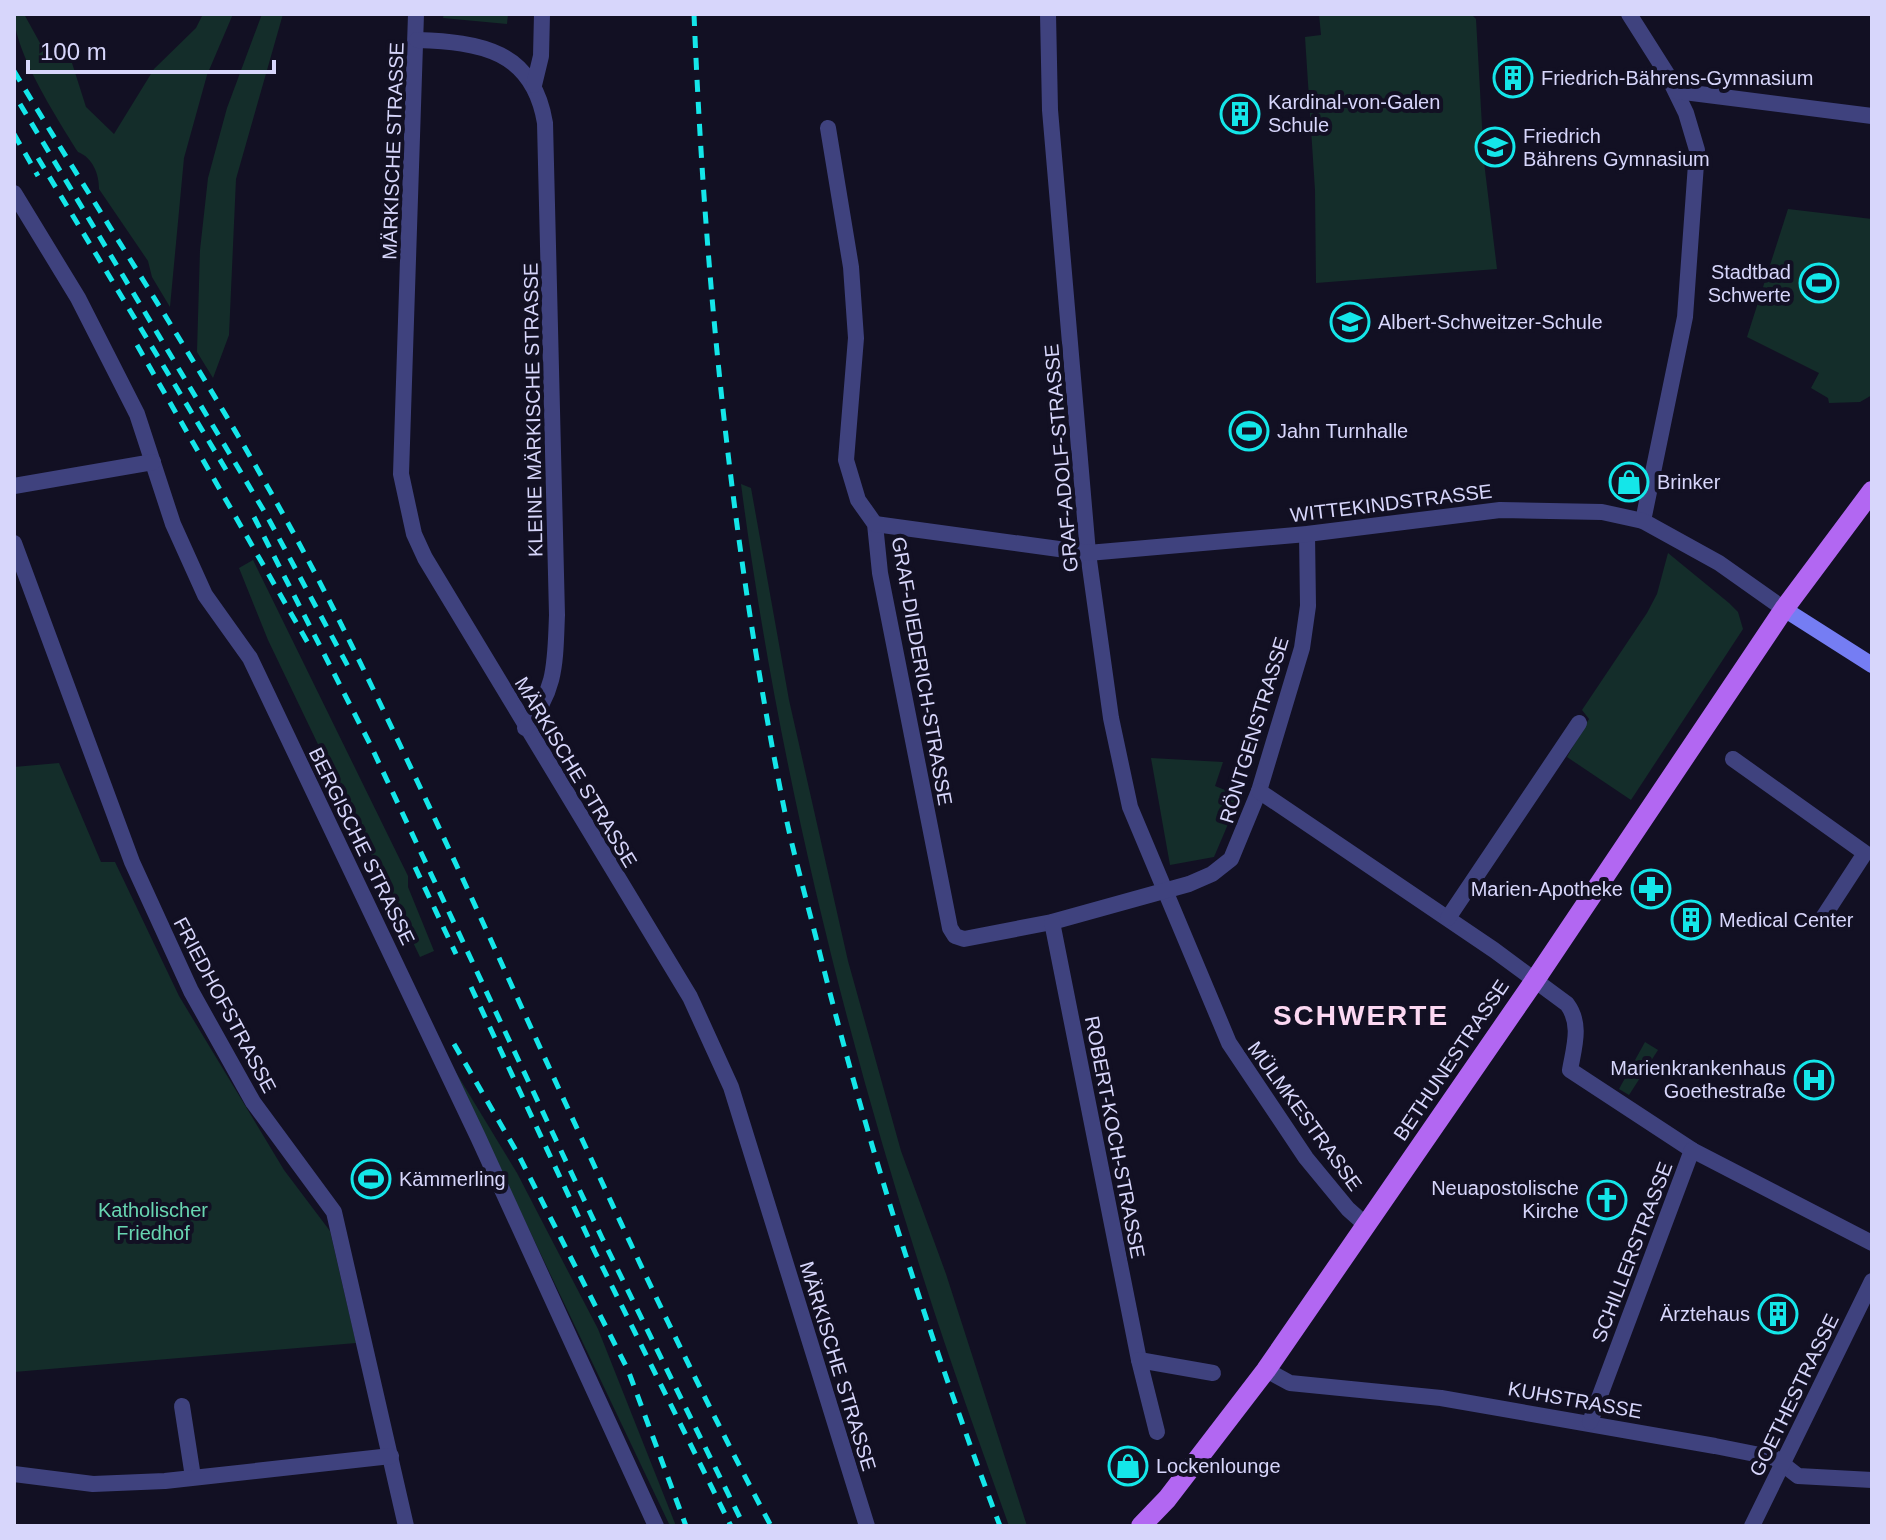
<svg xmlns="http://www.w3.org/2000/svg" width="1886" height="1540" font-family="Helvetica,sans-serif">
  <style>
    .green { fill: #142d2a }
    .lines { fill: none; stroke-linecap: round; stroke-linejoin: round }
    .street { stroke: #3f427e; stroke-width: 16 }
    .secondary { stroke: #757df3; stroke-width: 16 }
    .primary { stroke: #b267f2; stroke-width: 20 }
    .rail { stroke: #14e6e9; stroke-width: 5; stroke-dasharray: 12 10; stroke-linecap: butt }
    .labels { text-anchor: middle; stroke-width: 8; stroke-linejoin: round; paint-order: stroke }
    .poi-label { font-size: 20px; fill: #d7d6fb; stroke: #121023; text-anchor: start }
    .street-label { font-size: 20px; fill: #d7d6fb; stroke: #121023 }
    .park-label { font-size: 20px; fill: #68d5b1; stroke: #121023 }
    .district-label { font-size: 28px; font-weight: bold; letter-spacing: 2px; fill: #fcd8f2; stroke: #121023 }
  </style>
  <rect width="100%" height="100%" fill="#121023"/>
  <g class="green">
    <path d="M 14,14 L 24,14 L 51,63 L 72,63 L 86,107 L 114,134 L 154,69 L 196,28 L 203,14 L 233,14 L 207,75 L 184,158 L 170,307 L 152,277 L 148,261 L 99,189 C 99,174 93,158 78,152 C 57,118 14,52 14,14 Z"/>
    <polygon points="262,14 283,14 236,179 229,335 213,378 197,352 200,250 208,178 227,108"/>
    <polygon points="444,14 508,14 507,24 443,18"/>
    <polygon points="1319,14 1471,14 1476,19 1484,162 1497,269 1316,283 1315,190 1305,37 1321,35"/>
    <polygon points="1788,209 1872,219 1872,395 1860,402 1829,403 1828,398 1811,388 1819,373 1747,337"/>
    <path d="M 741,484 L 751,488 L 789,700 L 848,961 L 901,1151 L 946,1274 L 1027,1526 L 1009,1526 C 980,1444 950,1362 924,1280 C 841,1021 776,753 741,484 Z"/>
    <polygon points="1668,553 1729,603 1738,612 1743,629 1631,800 1567,757 1589,719 1582,710 1647,613 1657,594"/>
    <polygon points="253,560 408,876 408,887 434,951 420,957 268,640 239,568"/>
    <polygon points="1151,758 1223,762 1215,786 1240,796 1214,857 1170,865"/>
    <polygon points="59,763 101,862 115,862 179,996 284,1170 330,1231 356,1343 14,1372 14,767"/>
    <polygon points="1645,1042 1658,1050 1629,1095 1619,1089"/>
    <polygon points="449,1061 517,1173 598,1329 676,1526 670,1526"/>
  </g>
  <g class="lines">
    <g class="street">
      <polyline points="416,14 401,474 414,534 425,558 690,997 731,1087 867,1526"/>
      <polyline points="1048,14 1050,110 1088,553 1111,718 1130,807 1229,1043 1306,1158 1348,1209 1367,1226"/>
      <polyline points="1629,14 1667,74 1686,113 1697,150 1685,317 1643,521"/>
      <path d="M 417,40 C 480,42 533,50 545,123 L 557,615 C 555,661 557,691 525,728"/>
      <polyline points="534,85 541,56 542,14"/>
      <polyline points="1676,91 1872,116"/>
      <polyline points="828,128 851,267 856,338 846,460 858,500 875,524 880,573 950,928 955,936 964,939 1052,922 1189,884 1212,874 1231,859 1259,791 1302,648 1308,606 1307,534"/>
      <polyline points="14,193 78,298 137,414 173,524 205,595 250,658 478,1137 656,1526"/>
      <polyline points="14,486 153,462"/>
      <polyline points="875,524 1088,553 1307,534 1500,510 1602,512 1643,521 1719,563 1784,609"/>
      <polyline points="14,543 132,862 191,991 253,1102 334,1212 406,1526"/>
      <polyline points="1733,759 1865,853 1822,919"/>
      <path d="M 1259,791 L 1494,950 L 1567,1004 C 1582,1024 1574,1047 1570,1070 L 1692,1150"/>
      <polyline points="1448,918 1579,723"/>
      <polyline points="1052,922 1139,1360"/>
      <polyline points="1266,1370 1290,1383 1441,1398 1715,1446 1775,1458 1798,1476 1872,1480"/>
      <polyline points="182,1406 193,1477"/>
      <polyline points="1590,1422 1692,1150 1872,1243"/>
      <polyline points="1157,1432 1139,1360 1213,1373"/>
      <polyline points="14,1474 93,1484 165,1481 391,1456"/>
      <polyline points="1752,1526 1872,1281"/>
    </g>
    <polyline class="secondary" points="1784,609 1872,665"/>
    <polyline class="primary" points="1141,1526 1167,1499 1266,1370 1535,980 1784,609 1872,491"/>
    <g class="rail">
      <path d="M 694,14 C 705,280 731,542 783,803 C 793,854 808,904 820,954 C 869,1149 929,1338 1000,1526"/>
      <path d="M 14,71 C 121,250 240,424 334,610 C 486,912 612,1227 771,1526"/>
      <polyline points="20,104 267,516 350,670"/>
      <polyline points="14,134 38,176"/>
      <polyline points="38,158 228,473"/>
      <polyline points="137,345 308,643"/>
      <polyline points="254,517 370,744 602,1238 744,1526"/>
      <polyline points="415,867 456,954"/>
      <polyline points="471,987 595,1252 731,1526"/>
      <polyline points="454,1044 518,1154 628,1370 686,1526"/>
    </g>
  </g>
  <defs>
    <symbol id="building-ring" viewBox="-11 -11 22 22"><circle r="9.5" fill="#121023" stroke="#14e6e9" stroke-width="1.5"/><path d="M-4-6H4V6H1V3H-1V6H-4ZM-2.5-4.3h1.7v1.8h-1.7ZM.8-4.3h1.7v1.8H.8ZM-2.5-1h1.7V.8h-1.7ZM.8-1h1.7V.8H.8Z" fill="#14e6e9"/></symbol>
    <symbol id="school-ring" viewBox="-11 -11 22 22"><circle r="9.5" fill="#121023" stroke="#14e6e9" stroke-width="1.5"/><path d="M0-5L7-2L0 1L-7-2ZM-4 1L0 2.5L4 1V4Q0 6-4 4Z" fill="#14e6e9"/></symbol>
    <symbol id="stadium-ring" viewBox="-11 -11 22 22"><circle r="9.5" fill="#121023" stroke="#14e6e9" stroke-width="1.5"/><path d="M0-5a6.5 5 0 1 0 0 10a6.5 5 0 1 0 0-10ZM-3.5-1.8h7v3.6h-7Z" fill="#14e6e9"/></symbol>
    <symbol id="shop-ring" viewBox="-11 -11 22 22"><circle r="9.5" fill="#121023" stroke="#14e6e9" stroke-width="1.5"/><path d="M-5-2.5h2.3a2.7 3.5 0 0 1 5.4 0H5L5.5 6h-11ZM-1.5-2.5h3a1.5 2.3 0 0 0-3 0Z" fill="#14e6e9"/></symbol>
    <symbol id="pharmacy-ring" viewBox="-11 -11 22 22"><circle r="9.5" fill="#121023" stroke="#14e6e9" stroke-width="1.5"/><path d="M-2-6h4v4h4v4h-4v4h-4v-4h-4v-4h4Z" fill="#14e6e9"/></symbol>
    <symbol id="hospital-ring" viewBox="-11 -11 22 22"><circle r="9.5" fill="#121023" stroke="#14e6e9" stroke-width="1.5"/><path d="M-5-5h3v3.5h4V-5h3V5h-3V1.5h-4V5h-3Z" fill="#14e6e9"/></symbol>
    <symbol id="church-ring" viewBox="-11 -11 22 22"><circle r="9.5" fill="#121023" stroke="#14e6e9" stroke-width="1.5"/><path d="M-1.2-6h2.4v3.5h3.3v2.4h-3.3V6h-2.4V-.1h-3.3v-2.4h3.3Z" fill="#14e6e9"/></symbol>
  </defs>
  <g fill-rule="evenodd">
    <use href="#building-ring" x="1491" y="56" width="44" height="44"/>
    <use href="#building-ring" x="1218" y="92" width="44" height="44"/>
    <use href="#school-ring" x="1473" y="125" width="44" height="44"/>
    <use href="#stadium-ring" x="1797" y="261" width="44" height="44"/>
    <use href="#school-ring" x="1328" y="300" width="44" height="44"/>
    <use href="#stadium-ring" x="1227" y="409" width="44" height="44"/>
    <use href="#shop-ring" x="1607" y="460" width="44" height="44"/>
    <use href="#pharmacy-ring" x="1629" y="867" width="44" height="44"/>
    <use href="#building-ring" x="1669" y="898" width="44" height="44"/>
    <use href="#hospital-ring" x="1792" y="1058" width="44" height="44"/>
    <use href="#stadium-ring" x="349" y="1157" width="44" height="44"/>
    <use href="#church-ring" x="1585" y="1178" width="44" height="44"/>
    <use href="#building-ring" x="1756" y="1292" width="44" height="44"/>
    <use href="#shop-ring" x="1106" y="1444" width="44" height="44"/>
  </g>
  <g class="labels">
    <g class="poi-label">
      <text x="1541" y="85">Friedrich-Bährens-Gymnasium</text>
      <text x="1268" y="109">Kardinal-von-Galen<tspan x="1268" dy="23">Schule</tspan></text>
      <text x="1523" y="143">Friedrich<tspan x="1523" dy="23">Bährens Gymnasium</tspan></text>
      <text x="1791" y="279" text-anchor="end">Stadtbad<tspan x="1791" dy="23">Schwerte</tspan></text>
      <text x="1378" y="329">Albert-Schweitzer-Schule</text>
      <text x="1277" y="438">Jahn Turnhalle</text>
      <text x="1657" y="489">Brinker</text>
      <text x="1623" y="896" text-anchor="end">Marien-Apotheke</text>
      <text x="1719" y="927">Medical Center</text>
      <text x="1786" y="1075" text-anchor="end">Marienkrankenhaus<tspan x="1786" dy="23">Goethestraße</tspan></text>
      <text x="399" y="1186">Kämmerling</text>
      <text x="1579" y="1195" text-anchor="end">Neuapostolische<tspan x="1579" dy="23">Kirche</tspan></text>
      <text x="1750" y="1321" text-anchor="end">Ärztehaus</text>
      <text x="1156" y="1473">Lockenlounge</text>
    </g>
    <g class="street-label">
      <text transform="translate(393 151) rotate(-88)" y="7">MÄRKISCHE STRASSE</text>
      <text transform="translate(533 410) rotate(-91)" y="7">KLEINE MÄRKISCHE STRASSE</text>
      <text transform="translate(1061 458) rotate(-95)" y="7">GRAF-ADOLF-STRASSE</text>
      <text transform="translate(1391 503) rotate(-7)" y="7">WITTEKINDSTRASSE</text>
      <text transform="translate(922 671) rotate(80)" y="7">GRAF-DIEDERICH-STRASSE</text>
      <text transform="translate(1254 730) rotate(-73)" y="7">RÖNTGENSTRASSE</text>
      <text transform="translate(576 772) rotate(59)" y="7">MÄRKISCHE STRASSE</text>
      <text transform="translate(362 846) rotate(64)" y="7">BERGISCHE STRASSE</text>
      <text transform="translate(225 1005) rotate(62)" y="7">FRIEDHOFSTRASSE</text>
      <text transform="translate(1451 1060) rotate(-56)" y="7">BETHUNESTRASSE</text>
      <text transform="translate(1305 1116) rotate(54)" y="7">MÜLMKESTRASSE</text>
      <text transform="translate(1115 1137) rotate(79)" y="7">ROBERT-KOCH-STRASSE</text>
      <text transform="translate(1632 1252) rotate(-69)" y="7">SCHILLERSTRASSE</text>
      <text transform="translate(838 1366) rotate(73)" y="7">MÄRKISCHE STRASSE</text>
      <text transform="translate(1794 1395) rotate(-64)" y="7">GOETHESTRASSE</text>
      <text transform="translate(1575 1400) rotate(10)" y="7">KUHSTRASSE</text>
    </g>
    <g class="park-label">
      <text x="153" y="1217">Katholischer<tspan x="153" dy="23">Friedhof</tspan></text>
    </g>
    <g class="district-label">
      <text x="1361" y="1025">SCHWERTE</text>
    </g>
  </g>
  <rect width="1886" height="1540" fill="none" stroke="#d7d6fb" stroke-width="32"/>
  <path d="M28 60v12h246v-12" fill="none" stroke="#d7d6fb" stroke-width="4"/>
  <text x="40" y="60" font-size="24" fill="#d7d6fb" stroke="#121023" stroke-width="6" paint-order="stroke">100 m</text>
</svg>
